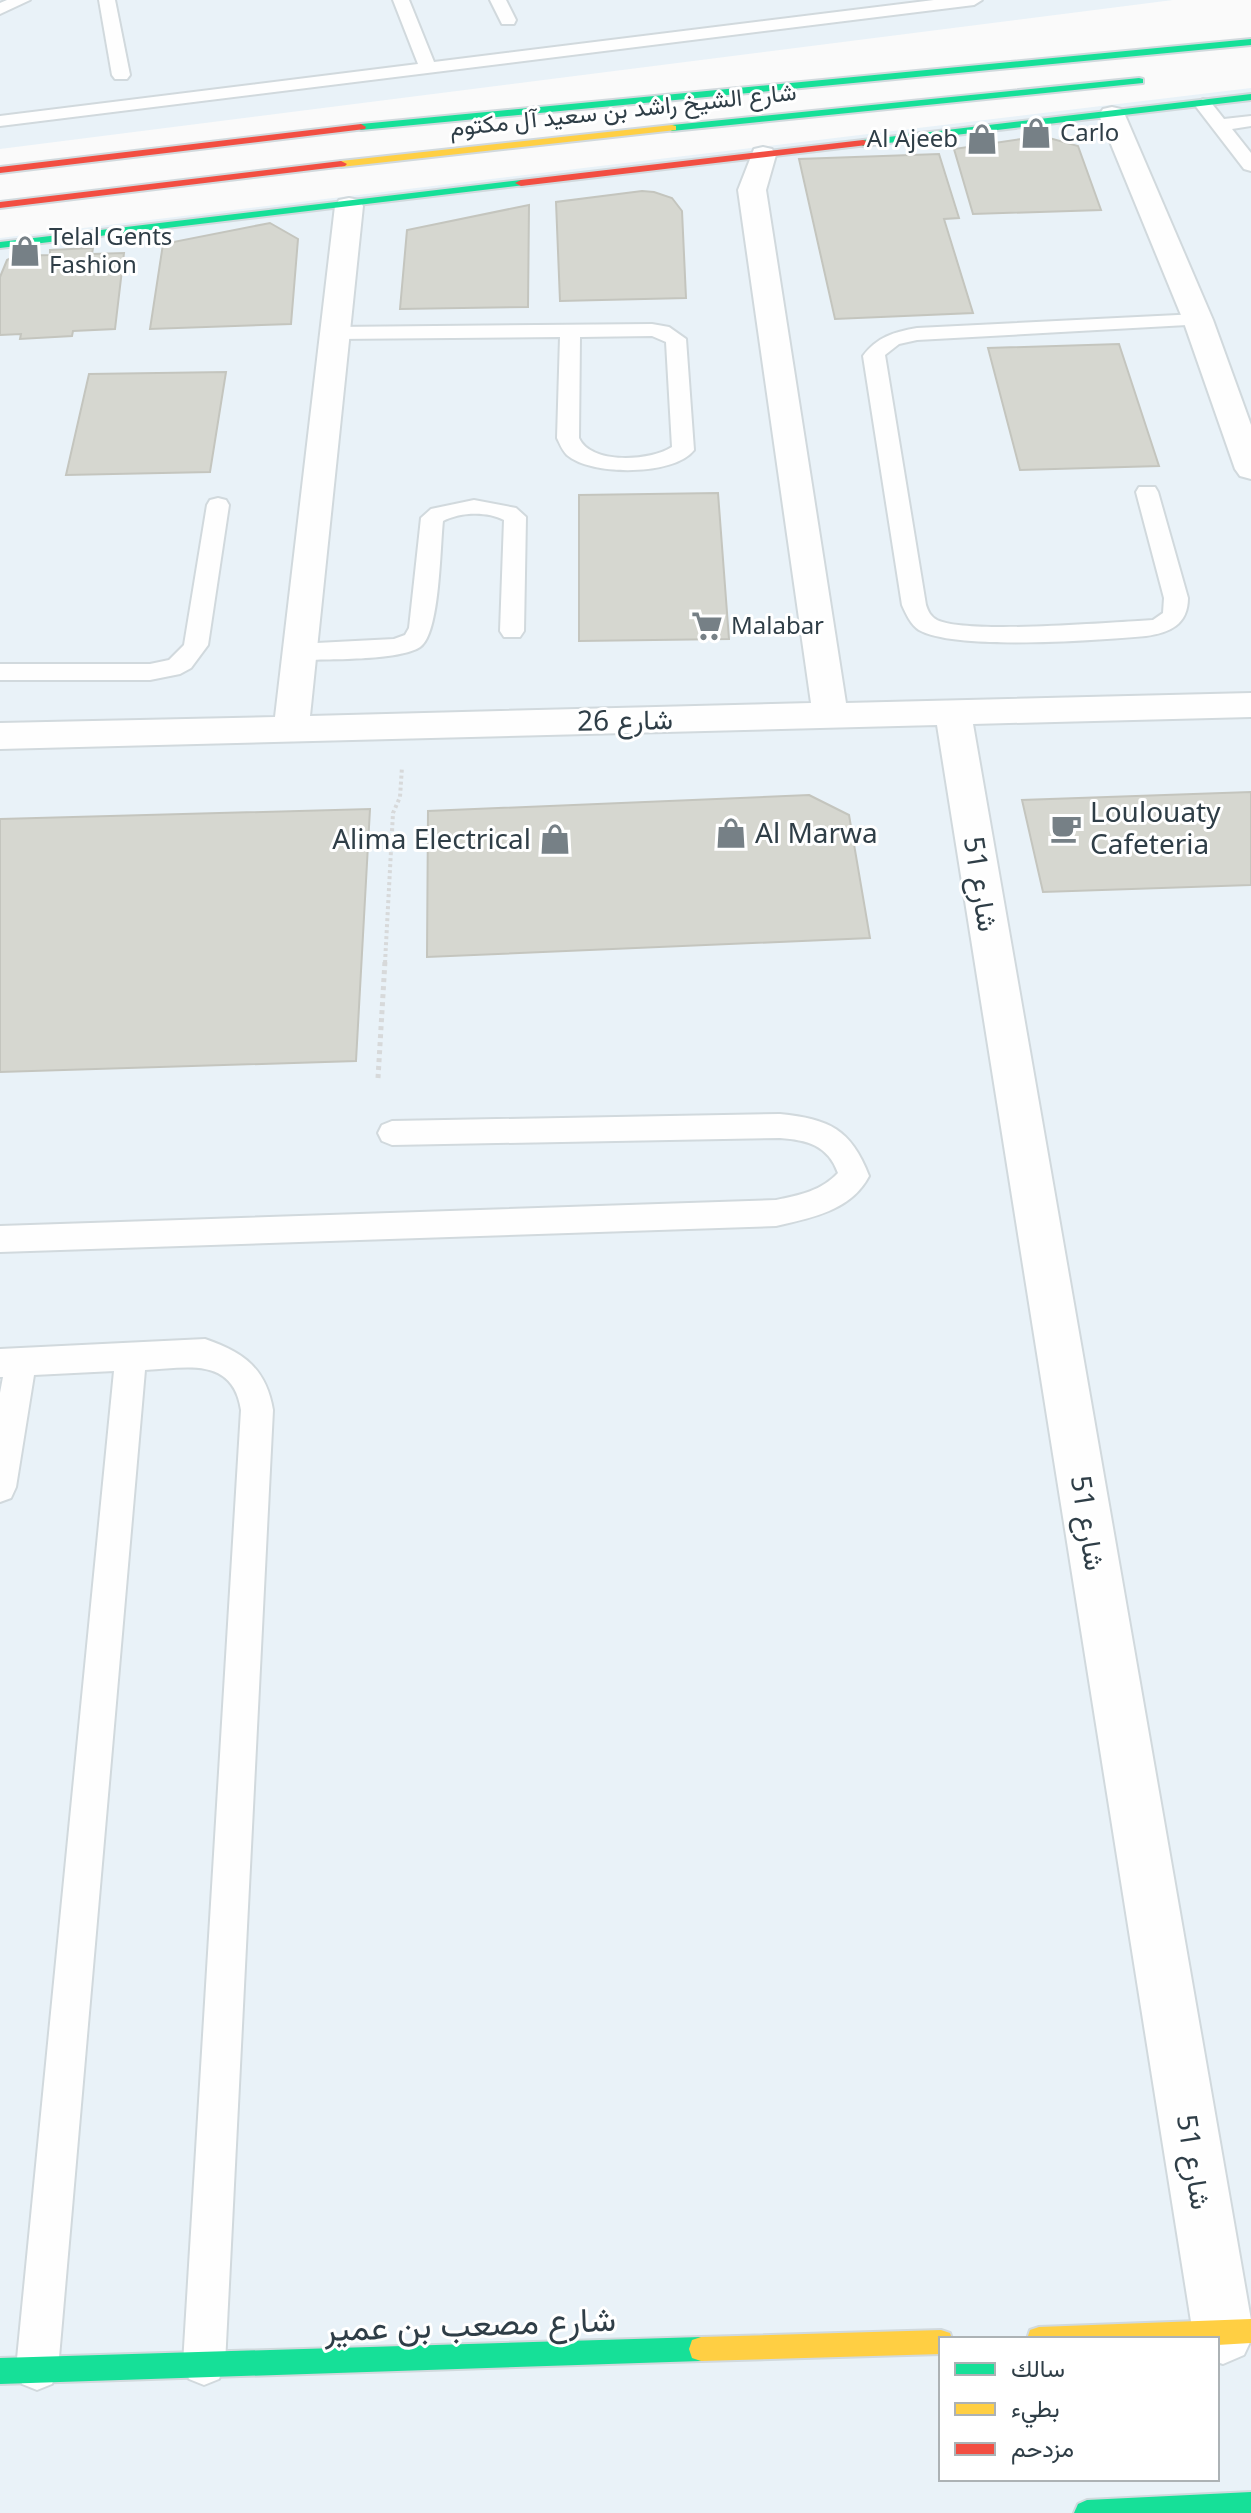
<svg xmlns="http://www.w3.org/2000/svg" width="1251" height="2513" font-family="'Noto Sans',Vazirmatn,sans-serif">
  <style>
    .built { fill: #e9f2f8; fill-rule: evenodd }
    .building { fill: #d6d7d0; stroke: #c4c5be; stroke-width: 2 }
    .lines { fill: none; stroke-linecap: round; stroke-linejoin: round }
    .lane-casing { stroke: #d1d9dd; stroke-width: 4 }
    .street-casing { stroke: #d1d9dd; stroke-width: 4 }
    .fast-casing { stroke: #d1d9dd; stroke-width: 4 }
    .slow-casing { stroke: #d1d9dd; stroke-width: 4 }
    .jam-casing { stroke: #d1d9dd; stroke-width: 4 }
    .path-far1 { stroke: #d7d9da; stroke-width: 4; stroke-dasharray: 3 3; stroke-linecap: butt }
    .path { stroke: #d7d9da; stroke-width: 5; stroke-dasharray: 4 4; stroke-linecap: butt }
    .lane { fill: #fefefe; fill-rule: evenodd }
    .street { fill: #fefefe; fill-rule: evenodd }
    .fast { fill: #16e098; fill-rule: evenodd }
    .slow { fill: #ffcf43; fill-rule: evenodd }
    .jam { fill: #f24e42; fill-rule: evenodd }
    .labels { text-anchor: middle; stroke-width: 6; stroke-linejoin: round; paint-order: stroke }
    .far-street-label { font-size: 24px; fill: #2f3e47; stroke: #fff }
    .far-poi-label { font-size: 24px; fill: #2f3e47; stroke: #fff; text-anchor: start }
    .street-label { font-size: 28px; fill: #2f3e47; stroke: #fff }
    .poi-label { font-size: 28px; fill: #2f3e47; stroke: #fff; text-anchor: start }
    .near-street-label { font-size: 34px; fill: #2f3e47; stroke: #fff }
  </style>
  <rect width="100%" height="100%" fill="#fafafa"/>
  <g class="built">
    <polygon points="0,0 1173,0 0,149"/>
    <path d="M 1251,88 L 1251,2513 L 0,2513 L 0,238 ZM 941,2339 L 1217,2339 L 1217,2479 L 941,2479 Z"/>
  </g>
  <g class="building">
    <polygon points="1042,136 1078,146 1101,210 973,214 954,149"/>
    <polygon points="939,154 959,218 944,219 973,313 835,319 799,159"/>
    <polygon points="642,191 654,192 672,198 682,211 686,298 560,301 556,202"/>
    <polygon points="529,205 528,307 400,309 407,230"/>
    <polygon points="270,223 298,239 291,324 150,329 163,244"/>
    <polygon points="93,248 92,254 124,253 115,329 73,331 72,336 20,339 21,334 0,335 0,277 7,260 15,256 50,255 50,250"/>
    <polygon points="1119,344 1159,466 1020,470 988,348"/>
    <polygon points="226,372 210,472 66,475 89,374"/>
    <polygon points="718,493 729,639 579,641 579,495"/>
    <polygon points="1251,792 1251,885 1043,892 1022,800"/>
    <polygon points="809,795 849,815 870,938 427,957 428,811"/>
    <polygon points="370,809 356,1061 0,1072 0,819"/>
  </g>
  <g class="lines">
    <defs>
      <g id="lane">
        <polygon points="7,0 30,0 0,14 0,3"/>
        <polygon points="99,0 115,0 130,75 127,79 115,79 112,75"/>
        <polygon points="393,0 409,0 434,62 934,0 982,0 974,5 0,126 0,116 418,64"/>
        <polygon points="490,0 506,0 516,20 514,24 502,24"/>
        <polygon points="1203,99 1209,100 1224,119 1251,116 1251,126 1232,129 1251,153 1251,171 1244,169 1194,104"/>
        <path d="M 1198,314 L 1205,316 L 1208,320 L 1205,324 L 917,340 L 899,344 L 885,355 L 926,605 C 928,611 930,616 937,620 C 965,634 1100,623 1138,621 L 1153,620 L 1163,613 L 1164,598 L 1136,492 L 1139,487 L 1155,487 L 1158,492 L 1188,598 C 1188,625 1169,633 1146,636 C 1100,640 956,651 919,630 C 911,625 906,614 902,605 L 863,356 C 877,337 894,332 917,328 Z"/>
        <path d="M 652,324 L 669,327 L 686,339 L 694,450 C 674,476 591,476 567,455 C 562,450 560,444 557,438 L 560,337 L 335,339 L 325,333 L 335,327 ZM 652,336 L 666,342 L 672,447 C 651,461 591,465 579,438 L 580,337 Z"/>
        <polygon points="218,498 226,500 229,505 208,645 191,668 180,674 150,680 0,680 0,664 150,664 169,660 184,645 207,505 210,500"/>
        <path d="M 474,500 L 516,508 L 526,517 L 524,631 L 520,637 L 504,637 L 500,631 L 504,520 C 487,511 460,512 443,521 C 440,547 440,634 420,647 C 399,661 325,659 297,660 L 289,658 L 285,652 L 289,646 L 297,644 L 394,639 L 405,635 L 409,628 L 421,518 L 431,509 Z"/>
        <path d="M 780,1114 C 829,1119 851,1129 869,1176 C 851,1211 810,1218 776,1226 L 0,1252 L 0,1226 L 776,1200 C 800,1195 821,1191 838,1173 C 828,1145 807,1140 780,1138 L 392,1145 L 382,1141 L 378,1133 L 382,1125 L 392,1121 Z"/>
        <path d="M 205,1339 C 243,1352 266,1368 273,1410 L 225,2364 L 219,2379 L 204,2385 L 189,2379 L 183,2364 L 241,1410 C 233,1356 186,1368 145,1370 L 58,2369 L 52,2384 L 37,2390 L 22,2384 L 16,2369 L 114,1371 L 34,1375 L 16,1487 L 11,1498 L 0,1502 L 0,1393 L 3,1377 L 0,1377 L 0,1349 Z"/>
      </g>
      <g id="street">
        <polygon points="1112,107 1121,109 1125,115 1213,320 1251,425 1251,479 1240,476 1235,469 1183,320 1099,115 1103,109"/>
        <polygon points="763,147 772,149 776,155 766,190 846,703 1251,693 1251,717 973,724 1251,2320 1251,2340 1244,2355 1223,2364 1217,2362 1217,2339 1195,2339 1193,2334 937,725 0,749 0,723 275,717 335,206 339,200 349,198 359,200 363,206 310,716 811,703 738,190 754,149"/>
      </g>
      <g id="fast">
        <polygon points="1251,39 1251,45 361,130 356,127 361,124"/>
        <polygon points="1139,78 1143,79 1143,83 672,131 667,128 672,125"/>
        <polygon points="1251,94 1251,100 863,146 858,143 863,140"/>
        <polygon points="521,180 527,183 525,185 0,248 0,242"/>
        <polygon points="701,2337 710,2340 713,2349 710,2358 701,2361 0,2384 0,2358"/>
        <polygon points="1251,2492 1251,2513 1074,2513 1078,2504 1087,2500"/>
      </g>
      <g id="slow">
        <polygon points="672,125 676,126 676,130 341,167 335,164 341,161"/>
        <polygon points="1251,2319 1251,2343 1217,2345 1217,2339 1027,2339 1030,2330 1039,2327"/>
        <polygon points="941,2330 950,2333 952,2339 941,2339 941,2354 701,2361 692,2358 689,2349 692,2340 701,2337"/>
      </g>
      <g id="jam">
        <polygon points="361,124 366,127 365,129 0,173 0,167"/>
        <polygon points="863,140 867,141 867,145 521,186 515,183 521,180"/>
        <polygon points="341,161 347,164 345,166 0,208 0,202"/>
      </g>
    </defs>
    <use href="#lane" class="lane-casing"/>
    <use href="#street" class="street-casing"/>
    <use href="#fast" class="fast-casing"/>
    <use href="#slow" class="slow-casing"/>
    <use href="#jam" class="jam-casing"/>
    <polyline class="path-far1" points="385,963 393,813 400,797 402,767"/>
    <polyline class="path" points="378,1078 385,961"/>
    <use href="#lane" class="lane"/>
    <use href="#street" class="street"/>
    <use href="#fast" class="fast"/>
    <use href="#slow" class="slow"/>
    <use href="#jam" class="jam"/>
  </g>
  <defs>
    <symbol id="shop-bare" viewBox="-9 -9 18 18"><path d="M-5-2.5h2.3a2.7 3.5 0 0 1 5.4 0H5L5.5 6h-11ZM-1.5-2.5h3a1.5 2.3 0 0 0-3 0Z" fill="#768086" stroke="#fff" stroke-width="2.5" paint-order="stroke"/></symbol>
    <symbol id="supermarket-bare" viewBox="-9 -9 18 18"><path d="M-6-5.5h2.5l.6 2H6L4.5 2H-2.5L-4.4-4H-6ZM-1.5 3.2a1.3 1.3 0 1 0 .1 0ZM3 3.2a1.3 1.3 0 1 0 .1 0Z" fill="#768086" stroke="#fff" stroke-width="2.5" paint-order="stroke"/></symbol>
    <symbol id="cafe-bare" viewBox="-9 -9 18 18"><path d="M-5.5-4.5H6V0H3Q3 3.5 0 3.5H-2.5Q-5.5 3.5-5.5 0ZM3-3.2v2h1.7v-2ZM-6 4.5H4V6H-6Z" fill="#768086" stroke="#fff" stroke-width="2.5" paint-order="stroke"/></symbol>
  </defs>
  <g fill-rule="evenodd">
    <use href="#shop-bare" x="1014" y="111" width="44" height="44"/>
    <use href="#shop-bare" x="960" y="117" width="44" height="44"/>
    <use href="#shop-bare" x="3" y="229" width="44" height="44"/>
    <use href="#supermarket-bare" x="685" y="604" width="44" height="44"/>
    <use href="#cafe-bare" x="1044" y="806" width="44" height="44"/>
    <use href="#shop-bare" x="709" y="811" width="44" height="44"/>
    <use href="#shop-bare" x="533" y="817" width="44" height="44"/>
  </g>
  <g class="labels">
    <g class="far-street-label">
      <text transform="translate(623 110) rotate(-6)" y="8">شارع الشيخ راشد بن سعيد آل مكتوم</text>
    </g>
    <g class="far-poi-label">
      <text x="1060" y="141">Carlo</text>
      <text x="958" y="147" text-anchor="end">Al Ajeeb</text>
      <text x="49" y="245">Telal Gents<tspan x="49" dy="28">Fashion</tspan></text>
      <text x="731" y="634">Malabar</text>
    </g>
    <g class="street-label">
      <text transform="translate(625 720) rotate(-1)" y="10">شارع 26</text>
      <text transform="translate(981 884) rotate(81)" y="10">شارع 51</text>
      <text transform="translate(1088 1523) rotate(81)" y="10">شارع 51</text>
      <text transform="translate(1194 2162) rotate(81)" y="10">شارع 51</text>
    </g>
    <g class="poi-label">
      <text x="1090" y="822">Loulouaty<tspan x="1090" dy="32">Cafeteria</tspan></text>
      <text x="755" y="843">Al Marwa</text>
      <text x="531" y="849" text-anchor="end">Alima Electrical</text>
    </g>
    <g class="near-street-label">
      <text transform="translate(470 2324) rotate(-2)" y="12">شارع مصعب بن عمير</text>
    </g>
  </g>
  <rect x="939" y="2337" width="280" height="144" fill="#ffffff" stroke="#acb2b5" stroke-width="2"/>
  <rect x="955" y="2363" width="40" height="12" fill="#16e098" stroke="#acb2b5" stroke-width="2"/>
  <text x="1011" y="2377" font-size="24" fill="#2f3e47">سالك</text>
  <rect x="955" y="2403" width="40" height="12" fill="#ffcf43" stroke="#acb2b5" stroke-width="2"/>
  <text x="1011" y="2417" font-size="24" fill="#2f3e47">بطيء</text>
  <rect x="955" y="2443" width="40" height="12" fill="#f24e42" stroke="#acb2b5" stroke-width="2"/>
  <text x="1011" y="2457" font-size="24" fill="#2f3e47">مزدحم</text>
</svg>
